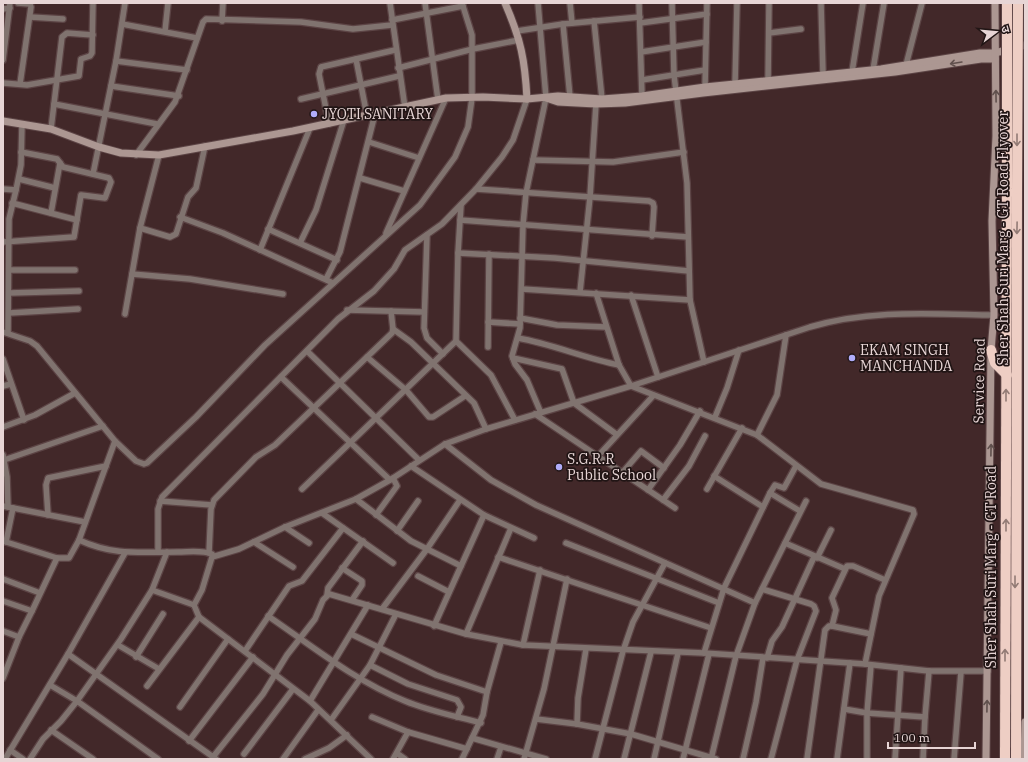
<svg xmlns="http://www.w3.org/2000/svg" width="1028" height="762" font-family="'IBM Plex Serif','Noto Sans Devanagari',serif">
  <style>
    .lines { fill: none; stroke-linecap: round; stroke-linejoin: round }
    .street-casing { stroke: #5c4445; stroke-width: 8 }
    .secondary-casing { stroke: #5c4445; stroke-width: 9 }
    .highway-casing { stroke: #5c4445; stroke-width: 12 }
    .street { stroke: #80736f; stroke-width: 5.5 }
    .secondary { stroke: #ac9792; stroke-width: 7 }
    .highway { stroke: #eecec4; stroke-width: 10 }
    .highway-bridge-casing { stroke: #5c4445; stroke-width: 12; stroke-linecap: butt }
    .highway-bridge { stroke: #eecec4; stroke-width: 10 }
    .oneway { stroke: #60504d }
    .oneway2 { stroke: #927b75 }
    .poi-dot { fill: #b1adfa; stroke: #211515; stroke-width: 1.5 }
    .labels { text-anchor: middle; stroke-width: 3.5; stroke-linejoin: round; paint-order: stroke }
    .poi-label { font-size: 14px; fill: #e7d5d5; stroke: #211515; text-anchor: start }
    .street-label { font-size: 14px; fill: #e7d5d5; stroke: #211515 }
  </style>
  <rect width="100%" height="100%" fill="#422829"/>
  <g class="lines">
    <defs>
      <g id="street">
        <polyline points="18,3 30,4 31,7 20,84"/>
        <polyline points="390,3 405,108"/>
        <polyline points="425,3 438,100"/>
        <polyline points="538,3 546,98 526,193 523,225 520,328 512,356 515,364 527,380 541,413"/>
        <polyline points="570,3 572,23"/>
        <polyline points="639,3 642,96"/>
        <polyline points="672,3 674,75 687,183 690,300 704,362"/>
        <polyline points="821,3 823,74"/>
        <polyline points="3,9 10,8"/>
        <polyline points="30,17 63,19"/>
        <polyline points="392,20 463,6"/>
        <polyline points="222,21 223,3"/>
        <polyline points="594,21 602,99"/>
        <polyline points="640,23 707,14"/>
        <polyline points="122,24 197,38"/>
        <polyline points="563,24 570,97"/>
        <polyline points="165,31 168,3"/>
        <polyline points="517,31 563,24 640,17"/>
        <polyline points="769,33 801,29"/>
        <polyline points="641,52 706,42"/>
        <polyline points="356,59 367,116"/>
        <polyline points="3,60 10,3"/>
        <polyline points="116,61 187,70"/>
        <polyline points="906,65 922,3"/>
        <polyline points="398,68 473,49 519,40"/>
        <polyline points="873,70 884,3"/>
        <polyline points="852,72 863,3"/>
        <polyline points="642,80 705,70"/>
        <polyline points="768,81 769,3"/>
        <polyline points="3,83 27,85 79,76 81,59 90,56 92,53 93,3"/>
        <polyline points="735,84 737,3"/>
        <polyline points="111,86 179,96"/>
        <polyline points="705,87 707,3"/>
        <polyline points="301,99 399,76"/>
        <polyline points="54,104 157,124"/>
        <polyline points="329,124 319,74 321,67 395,50"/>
        <polyline points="51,129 62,37 67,33 93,35"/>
        <polyline points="369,142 419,158"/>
        <polyline points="136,155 175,102 203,22 206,19 301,22 353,29 392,25"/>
        <polyline points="533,160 613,162 684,152"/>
        <polyline points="93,174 116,61 125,3"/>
        <polyline points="360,178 404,191"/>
        <polyline points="19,179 55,188"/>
        <polyline points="3,189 16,190 21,165 22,124"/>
        <polyline points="476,189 649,201 653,203 654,207 652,236"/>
        <polyline points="12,203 77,220"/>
        <polyline points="51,213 60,163"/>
        <polyline points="180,217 223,233 333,283"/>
        <polyline points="460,220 688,237"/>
        <polyline points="140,228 170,237 176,234 188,197 196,188 205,146"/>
        <polyline points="268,229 337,260"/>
        <polyline points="386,233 446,98"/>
        <polyline points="427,235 424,328 427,338 443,354"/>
        <polyline points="3,242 74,237 81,195 105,198 111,182 109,178 63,167 57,159 21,152"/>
        <polyline points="300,243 316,210 344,120"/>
        <polyline points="260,250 310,128"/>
        <polyline points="458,253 555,258 689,271"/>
        <polyline points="9,270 75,270"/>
        <polyline points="132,274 190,279 283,294"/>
        <polyline points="326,279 340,252 375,114"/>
        <polyline points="522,289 690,300"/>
        <polyline points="580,292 590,197 596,104"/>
        <polyline points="9,293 79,291"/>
        <polyline points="596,293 619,365 631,386 757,435 821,484 913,510 914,514 879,596 865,664"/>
        <polyline points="631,295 658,377"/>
        <polyline points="347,310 424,312"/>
        <polyline points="9,313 78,309"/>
        <polyline points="125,314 140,228 159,155"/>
        <polyline points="520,318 557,325 606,327"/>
        <polyline points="488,322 520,324"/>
        <polyline points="393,329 411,342 474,403 486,429"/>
        <polyline points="3,332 30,341 37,346 115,441 136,461 144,464 147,463 196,417 265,345 420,205 455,157 468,127 472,98 472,35 462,3"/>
        <polyline points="8,333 9,219 16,190"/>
        <path d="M 518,338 C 552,344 584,358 619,365"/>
        <polyline points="456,341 491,375 515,420"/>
        <polyline points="488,347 489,254"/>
        <polyline points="307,351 419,460"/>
        <polyline points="367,357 406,390 429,417 433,417 465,396"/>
        <polyline points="513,358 562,369 574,403 616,434"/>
        <polyline points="3,359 24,420"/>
        <polyline points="281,377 390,480"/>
        <polyline points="3,386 11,384"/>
        <polyline points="535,414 675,508"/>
        <polyline points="715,417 727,388 739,350"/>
        <polyline points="3,427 35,415 75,393"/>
        <polyline points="757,435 777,395 786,335"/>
        <polyline points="445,444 491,480 536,505 755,603"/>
        <polyline points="3,455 7,477 8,507"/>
        <polyline points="598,456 653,396"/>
        <polyline points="4,460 103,426"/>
        <polyline points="411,466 484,515 534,538"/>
        <polyline points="622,473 641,451 664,468"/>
        <polyline points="714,476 763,507"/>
        <polyline points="302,489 456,341 458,253 461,205"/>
        <polyline points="707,489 742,428"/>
        <polyline points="648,490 680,445 700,411"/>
        <polyline points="770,493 800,511"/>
        <polyline points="356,499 411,541 461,566"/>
        <polyline points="663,500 689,466 705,436"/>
        <polyline points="160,501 212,505"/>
        <polyline points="3,506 85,522"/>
        <polyline points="322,513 393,563"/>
        <polyline points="48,515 46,485 48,478 106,466"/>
        <polyline points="376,515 397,486 393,478"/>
        <polyline points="285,527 309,543"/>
        <polyline points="397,531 418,501"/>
        <path d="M 79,540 C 114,556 140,552 178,552 C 189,552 202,550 212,554"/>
        <polyline points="3,541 57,558 69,558 79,540 115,441"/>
        <polyline points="6,542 13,508"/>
        <polyline points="254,542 293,567"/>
        <polyline points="566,543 719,603"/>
        <polyline points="785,543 845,569"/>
        <polyline points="158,552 158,509 162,497 338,319 374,291 394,269 405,250 442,224 476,189 502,157 513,140 527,99"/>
        <polyline points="209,553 211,509 214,500 256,457 275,445 392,333 393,329 391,311"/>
        <polyline points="498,557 711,628"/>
        <polyline points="817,558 831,530"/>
        <polyline points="342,568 362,581 362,585 352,600"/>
        <polyline points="418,576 449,592"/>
        <polyline points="3,579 40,593"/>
        <polyline points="762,589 811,604 814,606 816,611 797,660 771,759"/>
        <polyline points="152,590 194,605"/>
        <polyline points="327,595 328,588 363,541"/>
        <polyline points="3,601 32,611 57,558"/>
        <polyline points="382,609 427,549 460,500"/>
        <path d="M 268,616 C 312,646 355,681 405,701 C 429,711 455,716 481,723"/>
        <polyline points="434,626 484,515"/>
        <polyline points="832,626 836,610 832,598 847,566 853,566 885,580"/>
        <polyline points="3,631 19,637"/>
        <polyline points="351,634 436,675 487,692"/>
        <polyline points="466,634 511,528"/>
        <polyline points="118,645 159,669"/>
        <polyline points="523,645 540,570"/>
        <polyline points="245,651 289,586 302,581 343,528"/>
        <polyline points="704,653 724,588 770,493 775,485 784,488 796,466"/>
        <polyline points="68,654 216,759"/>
        <polyline points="136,657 163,614"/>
        <polyline points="767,658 772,641 782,627 814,557"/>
        <polyline points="370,665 408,684 457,700 461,707 457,717"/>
        <polyline points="3,678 19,637 32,611"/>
        <polyline points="50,685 77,701 158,759"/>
        <polyline points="147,686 199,617"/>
        <polyline points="310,701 368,605"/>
        <polyline points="180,707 228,639"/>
        <polyline points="844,709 867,713 925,717 929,671"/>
        <polyline points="372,717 408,732"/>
        <polyline points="536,719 577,724 631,734 716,759"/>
        <polyline points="331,720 370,665 396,614"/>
        <polyline points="577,724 578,698 586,649"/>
        <polyline points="51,730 93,759"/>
        <polyline points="472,738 546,759"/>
        <polyline points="189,741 253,657"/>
        <polyline points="10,750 23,759"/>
        <polyline points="244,754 293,689"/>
        <polyline points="398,754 405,759"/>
        <polyline points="213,757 263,694 287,655 315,619 323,600 329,594 466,634 523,645 704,653 865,664 929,671 988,671"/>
        <polyline points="5,759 68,654 125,553"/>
        <polyline points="30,759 43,739 61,721 77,701 121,639 152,590 167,552"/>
        <polyline points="283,759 318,710"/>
        <polyline points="305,759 329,748 347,735"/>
        <path d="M 371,759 L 310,701 L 199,617 L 194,605 L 202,590 L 212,557 L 239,549 L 285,527 L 356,499 L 390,480 L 445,444 L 486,429 L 631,386 L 810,327 C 870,309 932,314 994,315"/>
        <polyline points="393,759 408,732 467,749"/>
        <polyline points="462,759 483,715 487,692 501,642"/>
        <polyline points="497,759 501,747"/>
        <polyline points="524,759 544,689 567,579"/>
        <polyline points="595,759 623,651 633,622 665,563"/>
        <polyline points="624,759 651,652"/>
        <polyline points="654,759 678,653"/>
        <polyline points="683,759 709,654"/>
        <polyline points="711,759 736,656 755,603 806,501"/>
        <polyline points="743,759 756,702 763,658"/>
        <polyline points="807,759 825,630 829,626 832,626 871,634"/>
        <polyline points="837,759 850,663"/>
        <polyline points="867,759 867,713 871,665"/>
        <polyline points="895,759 901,668"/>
        <polyline points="923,759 925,717"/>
        <polyline points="954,759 961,672"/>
      </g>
      <g id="secondary">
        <path d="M 505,3 C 521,40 525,60 527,99"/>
        <polyline points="546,98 558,102 596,104 625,103 703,93 895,72 981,59 995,59"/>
        <polyline points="3,121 51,129 99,147 121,153 159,155 293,131 446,98 483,97 527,99 558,96 602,99 642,96 705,87 881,69 980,53 995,53 1025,45"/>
        <polyline points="986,759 991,350 994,315 992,221 996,136 995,3"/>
        <polyline points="1024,759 1025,722"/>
      </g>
      <g id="highway">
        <polyline points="991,350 995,363 1007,375"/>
        <polyline points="1005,759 1007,188"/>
        <polyline points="1016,759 1017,189"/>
      </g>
    </defs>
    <use href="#street" class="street-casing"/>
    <use href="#secondary" class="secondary-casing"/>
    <use href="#highway" class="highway-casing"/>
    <use href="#street" class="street"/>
    <use href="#secondary" class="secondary"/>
    <use href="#highway" class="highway"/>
    <defs>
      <g id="highway-bridge">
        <polyline points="1007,188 1007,3"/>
        <polyline points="1017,189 1018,3"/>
      </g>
    </defs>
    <use href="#highway-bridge" class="highway-bridge-casing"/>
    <use href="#highway-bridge" class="highway-bridge"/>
  </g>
  <defs><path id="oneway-shaft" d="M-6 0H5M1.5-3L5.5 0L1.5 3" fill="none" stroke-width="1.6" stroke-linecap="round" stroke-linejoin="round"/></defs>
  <g class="oneway">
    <use href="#oneway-shaft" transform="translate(956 63) rotate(171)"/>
    <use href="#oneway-shaft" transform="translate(996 96) rotate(-91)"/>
    <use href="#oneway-shaft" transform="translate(991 450) rotate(-89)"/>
    <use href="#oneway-shaft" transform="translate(987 706) rotate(-89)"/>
  </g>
  <g class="oneway2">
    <use href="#oneway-shaft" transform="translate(1017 140) rotate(90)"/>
    <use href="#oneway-shaft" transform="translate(1017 228) rotate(91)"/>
    <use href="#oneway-shaft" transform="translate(1006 395) rotate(-90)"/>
    <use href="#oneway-shaft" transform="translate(1006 525) rotate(-90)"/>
    <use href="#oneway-shaft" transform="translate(1015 582) rotate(90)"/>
    <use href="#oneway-shaft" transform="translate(1005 655) rotate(-90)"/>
  </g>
  <g class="poi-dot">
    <circle cx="314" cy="114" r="4"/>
    <circle cx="852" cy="358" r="4"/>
    <circle cx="559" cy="467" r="4"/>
  </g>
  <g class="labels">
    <g class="poi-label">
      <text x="322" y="119">JYOTI SANITARY</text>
      <text x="860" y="355">EKAM SINGH<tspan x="860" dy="16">MANCHANDA</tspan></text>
      <text x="567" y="464">S.G.R.R<tspan x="567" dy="16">Public School</tspan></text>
    </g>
    <g class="street-label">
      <text transform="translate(1003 238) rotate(-90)" y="5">Sher Shah Suri Marg - GT Road Flyover</text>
      <text transform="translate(979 381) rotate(-89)" y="5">Service Road</text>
      <text transform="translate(991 567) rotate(-90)" y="5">Sher Shah Suri Marg - GT Road</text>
    </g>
  </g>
  <rect width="1028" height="762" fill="none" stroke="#e7d5d5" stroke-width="8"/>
  <g transform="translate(996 32) rotate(74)" stroke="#211515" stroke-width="3" paint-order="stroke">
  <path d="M0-3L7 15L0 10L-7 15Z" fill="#e7d5d5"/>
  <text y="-6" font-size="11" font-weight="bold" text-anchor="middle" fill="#e7d5d5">उ</text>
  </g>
  <path d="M888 742v6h87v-6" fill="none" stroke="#e7d5d5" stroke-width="2"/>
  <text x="894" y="742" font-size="12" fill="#e7d5d5" stroke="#211515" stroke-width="3" paint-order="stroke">100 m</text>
</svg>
